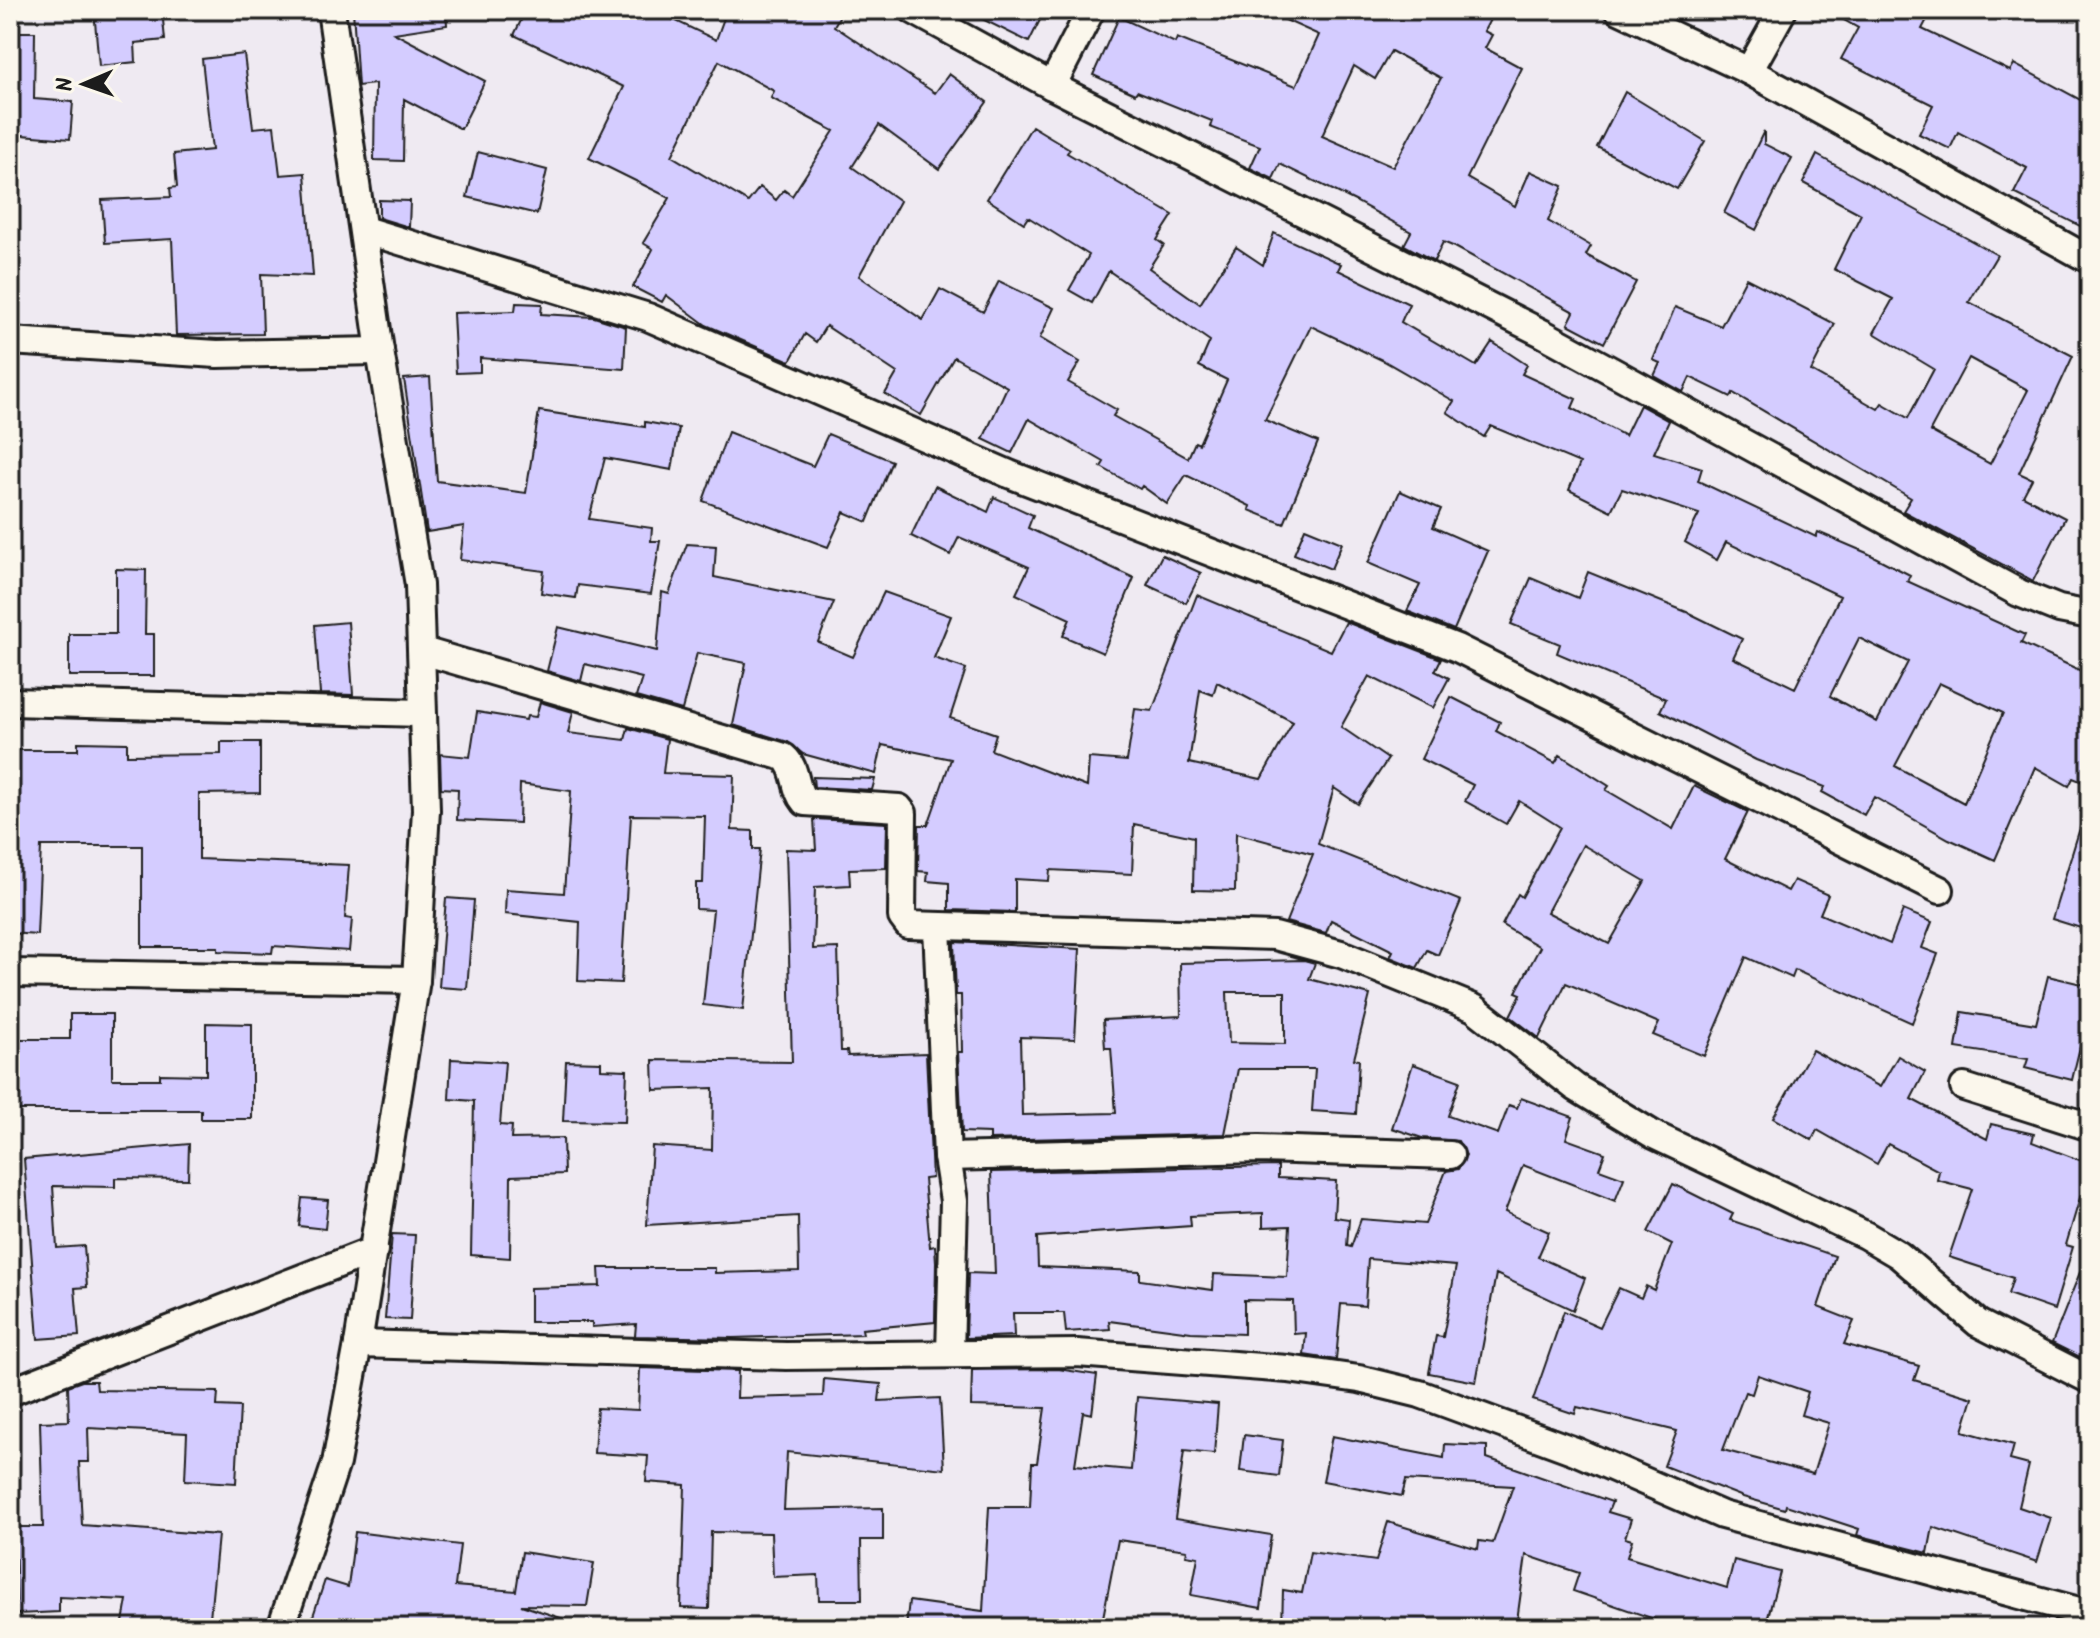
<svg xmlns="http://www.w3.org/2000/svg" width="2100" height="1638" font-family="Kalam,sans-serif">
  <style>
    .building { fill: #d4ccff; stroke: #1c1c1c; stroke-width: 2; fill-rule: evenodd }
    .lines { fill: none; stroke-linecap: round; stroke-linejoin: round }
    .minor-casing { stroke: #1c1c1c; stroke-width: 32 }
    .minor { stroke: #fbf7ec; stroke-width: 26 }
  </style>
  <rect width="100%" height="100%" fill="#efeaf2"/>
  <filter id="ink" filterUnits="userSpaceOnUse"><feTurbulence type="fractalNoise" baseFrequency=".0125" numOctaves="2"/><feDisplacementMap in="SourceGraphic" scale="16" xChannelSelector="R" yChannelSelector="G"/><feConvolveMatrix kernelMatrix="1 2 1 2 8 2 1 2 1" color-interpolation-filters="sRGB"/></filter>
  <g filter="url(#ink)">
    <g class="building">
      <polygon points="94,10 162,10 165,40 135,43 136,62 99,66"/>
      <polygon points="353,10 446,10 447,25 394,33 485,81 461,129 404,99 403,161 374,160 375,84 358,86"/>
      <path d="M 526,10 L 610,10 L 642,21 L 647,10 L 653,10 L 716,40 L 727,10 L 843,10 L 834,26 L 935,93 L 949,74 L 987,102 L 939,169 L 879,125 L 852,167 L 900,201 L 859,276 L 923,320 L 940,289 L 983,312 L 999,281 L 1054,308 L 1040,338 L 1080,362 L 1068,382 L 1117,410 L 1113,416 L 1188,458 L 1195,442 L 1199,444 L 1227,380 L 1199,366 L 1210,341 L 1109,271 L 1092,303 L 1069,290 L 1089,255 L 1028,217 L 1024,223 L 987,199 L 1032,126 L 1070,149 L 1067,153 L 1173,215 L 1157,240 L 1164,245 L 1149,268 L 1200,304 L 1236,247 L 1263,265 L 1274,233 L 1341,264 L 1338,270 L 1409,304 L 1401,322 L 1476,366 L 1492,342 L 1527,365 L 1522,374 L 1576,399 L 1572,408 L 1625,436 L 1640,405 L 1669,421 L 1654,453 L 1702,468 L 1698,481 L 1816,537 L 1818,532 L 1867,553 L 1910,575 L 1907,581 L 2025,635 L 2021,643 L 2090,675 L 2090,785 L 2073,778 L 2069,786 L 2035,767 L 1995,860 L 1949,839 L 1874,797 L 1864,815 L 1822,792 L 1825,787 L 1756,760 L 1660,711 L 1666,699 L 1557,653 L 1560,644 L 1511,624 L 1531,578 L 1578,598 L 1588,572 L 1689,613 L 1742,639 L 1733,658 L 1795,688 L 1840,596 L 1726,542 L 1717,560 L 1685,542 L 1699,514 L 1622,489 L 1611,511 L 1569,490 L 1580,463 L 1491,426 L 1484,437 L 1447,412 L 1454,401 L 1384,361 L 1311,326 L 1265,420 L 1318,442 L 1284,524 L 1249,510 L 1250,506 L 1186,475 L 1167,504 L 1142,486 L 1140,489 L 1101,467 L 1104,462 L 1029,419 L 1012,453 L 983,439 L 1007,387 L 954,357 L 921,415 L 885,394 L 897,373 L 826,326 L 816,342 L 805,334 L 790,361 L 706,325 L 666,295 L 662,302 L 633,287 L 653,249 L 643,243 L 670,198 L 589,158 L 624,87 L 514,35 ZM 719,61 L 774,91 L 771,98 L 834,131 L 792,196 L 784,190 L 776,200 L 760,187 L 748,202 L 672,156 ZM 1859,638 L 1908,662 L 1877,722 L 1830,696 ZM 1939,683 L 2003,713 L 1964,803 L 1895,766 Z"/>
      <polygon points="964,10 1041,10 1036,18 1040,20 1029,42"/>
      <path d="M 1263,10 L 1495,10 L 1484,31 L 1492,35 L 1485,48 L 1522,68 L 1467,178 L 1515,206 L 1530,171 L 1563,186 L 1548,221 L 1591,246 L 1586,255 L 1636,282 L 1604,343 L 1568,324 L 1574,312 L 1455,247 L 1443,242 L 1434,261 L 1404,245 L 1411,232 L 1355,201 L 1280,164 L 1273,179 L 1250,168 L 1260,146 L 1210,127 L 1212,121 L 1137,91 L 1135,94 L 1093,75 L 1119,17 L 1175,43 L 1177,38 L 1296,86 L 1319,35 ZM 1391,51 L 1441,78 L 1393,167 L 1322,136 L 1354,66 L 1375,79 Z"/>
      <polygon points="1826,10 1932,10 1922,29 2010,71 2014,64 2090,105 2090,231 2014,193 2027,168 1958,132 1950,149 1919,134 1933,105 1841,59 1858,28"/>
      <polygon points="10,32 35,32 34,99 73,102 70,139 10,134"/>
      <polygon points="244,54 253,128 274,126 280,175 305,173 313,276 261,274 263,334 176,335 172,239 105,243 102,200 171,197 170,188 177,187 174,154 212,150 202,59"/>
      <polygon points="1625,92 1705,141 1677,189 1597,147"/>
      <polygon points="1764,131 1764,144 1792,158 1756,230 1724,213"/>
      <polygon points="478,152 547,170 537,214 467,197"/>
      <path d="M 1817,155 L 1997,255 L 1969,302 L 2073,356 L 2019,473 L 2032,479 L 2023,496 L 2065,518 L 2033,581 L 1903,511 L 1911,498 L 1733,393 L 1731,397 L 1690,377 L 1683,392 L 1654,376 L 1660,363 L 1653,360 L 1675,307 L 1721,326 L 1746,278 L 1835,324 L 1811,371 L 1878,409 L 1882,403 L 1908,418 L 1934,369 L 1874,333 L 1893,299 L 1834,269 L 1861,214 L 1803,183 ZM 1969,358 L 2028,390 L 1990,464 L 1930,431 Z"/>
      <polygon points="379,200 410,201 409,227 379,218"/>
      <polygon points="516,303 542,304 541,314 594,317 626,327 624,369 480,358 480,372 456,373 453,313 515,311"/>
      <polygon points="430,377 437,481 526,493 539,411 645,427 645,422 679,428 672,470 605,458 589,519 652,528 651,541 660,541 651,594 578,585 576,598 541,593 544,571 460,560 464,526 427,532 404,379"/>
      <polygon points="728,432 813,466 828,434 892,461 867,522 844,512 828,547 703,501"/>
      <polygon points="935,486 988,512 994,497 1033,515 1028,528 1134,578 1103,653 1063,636 1070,619 1016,594 1029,567 959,537 950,555 911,536"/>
      <polygon points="1400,491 1441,509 1433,527 1488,551 1454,630 1407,611 1420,585 1368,563"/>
      <polygon points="1305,528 1342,543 1331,569 1294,554"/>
      <path d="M 687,544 L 716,546 L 714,577 L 834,602 L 818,642 L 853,657 L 884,592 L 951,616 L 934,658 L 966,669 L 950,718 L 996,734 L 991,750 L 1087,787 L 1089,758 L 1127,761 L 1135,709 L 1152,711 L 1197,595 L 1331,651 L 1346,622 L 1441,659 L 1435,671 L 1449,678 L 1433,708 L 1369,676 L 1341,727 L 1388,759 L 1358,804 L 1334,788 L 1318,844 L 1461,901 L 1438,955 L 1427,950 L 1417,968 L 1390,957 L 1393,951 L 1331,920 L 1326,933 L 1286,922 L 1313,854 L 1236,833 L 1235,891 L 1193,890 L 1194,837 L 1134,824 L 1132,874 L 1050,870 L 1049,881 L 1015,879 L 1015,912 L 949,910 L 949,883 L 927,881 L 928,872 L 918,871 L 919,825 L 928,825 L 951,759 L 882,745 L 876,774 L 803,754 L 788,742 L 733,725 L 746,663 L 697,653 L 682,710 L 636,697 L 642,678 L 585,664 L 581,681 L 547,671 L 558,627 L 657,651 L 662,592 L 669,594 ZM 1217,682 L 1293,722 L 1261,779 L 1189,763 L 1200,690 L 1213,695 Z"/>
      <polygon points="1162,555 1201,573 1186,603 1147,585"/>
      <polygon points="116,569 146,570 145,634 154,634 154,676 69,676 69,634 116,634"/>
      <polygon points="348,622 353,695 320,694 315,625"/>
      <path d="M 1451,697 L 1500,722 L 1496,731 L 1555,763 L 1560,755 L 1609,786 L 1606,790 L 1673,829 L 1694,786 L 1748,812 L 1725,859 L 1788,891 L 1794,880 L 1828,895 L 1820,914 L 1890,944 L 1903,910 L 1932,922 L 1922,948 L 1938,954 L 1912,1023 L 1795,970 L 1792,978 L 1746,957 L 1704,1056 L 1653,1035 L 1659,1023 L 1566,983 L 1539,1038 L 1510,1016 L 1521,994 L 1516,992 L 1540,947 L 1502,925 L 1518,894 L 1522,897 L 1560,827 L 1519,801 L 1506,824 L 1465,801 L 1473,785 L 1421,759 ZM 1583,845 L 1645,881 L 1609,944 L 1547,912 Z"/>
      <polygon points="540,702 573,712 568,733 625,740 628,728 667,739 663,773 734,775 732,830 753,831 753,849 760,849 743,1010 703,1005 713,910 696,909 696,883 703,883 705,816 631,815 621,983 578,981 580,922 505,914 506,889 564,893 571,791 520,784 519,823 457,820 458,789 441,788 440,754 470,757 477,712 526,720 527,716 536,717"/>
      <polygon points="78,742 127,743 127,755 221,754 221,742 260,742 260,793 199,794 199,859 349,865 345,918 352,919 349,951 273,946 272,953 218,951 218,947 142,947 142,846 41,846 37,935 10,933 10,750 78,750"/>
      <polygon points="813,777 875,779 872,790 814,787"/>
      <polygon points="2084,815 2090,816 2090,931 2052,919"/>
      <polygon points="814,819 887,823 886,868 849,869 850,885 815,887 813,949 838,948 841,1051 847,1051 848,1056 926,1053 932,1178 924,1179 930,1247 935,1246 936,1262 935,1322 862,1329 863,1334 733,1338 635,1336 636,1324 592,1327 592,1322 530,1322 530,1288 600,1286 599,1268 715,1268 715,1273 799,1271 798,1216 647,1225 652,1146 712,1150 713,1088 654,1090 653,1060 792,1062 786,849 816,850"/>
      <polygon points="446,898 474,900 467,989 439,987"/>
      <path d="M 954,942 L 1080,949 L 1075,1039 L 1020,1037 L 1022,1115 L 1116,1113 L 1111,1048 L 1105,1048 L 1103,1020 L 1181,1016 L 1180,963 L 1304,960 L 1315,963 L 1309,979 L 1370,995 L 1354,1059 L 1359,1060 L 1356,1114 L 1312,1111 L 1315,1069 L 1238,1069 L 1225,1134 L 990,1140 L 990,1133 L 962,1132 L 958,1052 L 962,1052 L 961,995 L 956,995 ZM 1227,992 L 1285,992 L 1285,1044 L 1229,1043 Z"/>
      <polygon points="2048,976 2090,986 2090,1005 2072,1080 2025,1068 2028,1059 1956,1048 1962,1012 2036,1024"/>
      <polygon points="70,1014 112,1014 112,1079 160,1079 160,1074 206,1075 206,1023 252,1024 252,1119 201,1119 201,1110 10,1110 10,1039 70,1039"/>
      <polygon points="1812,1050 1880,1087 1898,1056 1925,1072 1911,1099 1987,1139 1991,1124 2034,1134 2032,1142 2090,1164 2066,1245 2073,1247 2054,1310 2008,1294 2013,1278 1949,1257 1972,1189 1937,1180 1939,1171 1888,1144 1877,1164 1817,1130 1812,1140 1773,1118"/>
      <polygon points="451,1059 505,1062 500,1125 512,1126 511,1139 563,1138 564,1174 511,1176 510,1258 471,1255 474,1101 449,1099"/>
      <polygon points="566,1061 601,1062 601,1069 627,1070 625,1122 563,1121"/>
      <path d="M 1413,1064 L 1460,1081 L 1448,1116 L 1498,1134 L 1509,1105 L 1517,1108 L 1521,1098 L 1573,1117 L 1566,1139 L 1605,1153 L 1599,1169 L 1624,1178 L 1615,1201 L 1523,1165 L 1505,1212 L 1549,1232 L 1538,1257 L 1585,1278 L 1573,1310 L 1496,1274 L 1476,1382 L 1429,1373 L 1436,1336 L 1443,1337 L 1456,1266 L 1368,1259 L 1365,1306 L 1341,1304 L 1336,1360 L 1304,1355 L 1306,1333 L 1294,1334 L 1293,1301 L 1244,1300 L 1244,1334 L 1191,1332 L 1109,1321 L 1110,1329 L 1066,1332 L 1064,1313 L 1013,1313 L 1014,1336 L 966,1338 L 968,1273 L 995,1274 L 991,1172 L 1278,1166 L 1278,1178 L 1336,1181 L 1334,1217 L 1349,1219 L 1347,1246 L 1351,1247 L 1361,1219 L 1425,1224 L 1446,1171 L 1458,1169 L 1466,1155 L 1458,1141 L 1422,1138 L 1392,1128 ZM 1263,1213 L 1263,1227 L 1290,1226 L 1287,1277 L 1214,1274 L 1213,1290 L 1140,1280 L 1140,1271 L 1038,1267 L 1037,1237 L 1191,1226 L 1190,1216 Z"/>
      <polygon points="189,1144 188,1179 115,1178 115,1187 53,1186 57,1248 84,1246 87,1287 75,1288 79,1336 38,1339 24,1159"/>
      <path d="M 1673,1184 L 1733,1214 L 1730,1220 L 1835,1256 L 1818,1307 L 1854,1321 L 1844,1344 L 1919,1366 L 1914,1380 L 1973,1398 L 1963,1431 L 2014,1445 L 2010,1460 L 2029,1465 L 2019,1507 L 2051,1518 L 2037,1562 L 1933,1527 L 1928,1553 L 1857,1535 L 1859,1529 L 1786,1505 L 1785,1509 L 1743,1497 L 1664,1466 L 1677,1431 L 1577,1407 L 1575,1414 L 1533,1400 L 1564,1311 L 1600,1327 L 1619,1288 L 1641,1298 L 1646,1286 L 1654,1290 L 1672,1244 L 1648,1232 ZM 1758,1375 L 1808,1392 L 1801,1415 L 1829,1423 L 1813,1474 L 1723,1450 L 1745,1392 L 1752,1394 Z"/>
      <polygon points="302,1198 328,1200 325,1229 299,1226"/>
      <polygon points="392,1234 415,1235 410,1320 385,1319"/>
      <polygon points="2088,1252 2090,1252 2090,1362 2052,1343"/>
      <polygon points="640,1368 738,1371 737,1398 823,1396 824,1379 881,1384 879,1401 940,1398 944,1469 787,1452 784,1510 883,1508 883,1540 861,1540 862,1600 819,1600 818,1575 773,1577 771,1533 711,1532 709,1609 681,1608 685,1485 646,1482 648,1456 594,1453 597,1408 638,1410"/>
      <polygon points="1058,1369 1097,1375 1092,1414 1083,1412 1075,1465 1131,1470 1137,1397 1218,1404 1214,1454 1184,1451 1175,1519 1271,1535 1261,1608 1191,1595 1198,1557 1186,1555 1187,1550 1118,1540 1101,1628 906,1628 909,1601 983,1611 989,1507 1030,1507 1032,1463 1037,1463 1045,1408 971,1406 972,1370"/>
      <polygon points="82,1381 96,1381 97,1390 218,1392 217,1406 240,1407 236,1483 185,1480 187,1433 88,1428 89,1462 79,1462 82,1525 218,1535 209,1628 122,1628 127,1600 59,1597 59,1612 17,1614 15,1527 43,1527 40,1422 69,1421 68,1386"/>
      <polygon points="1244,1435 1283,1440 1279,1476 1240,1471"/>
      <polygon points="1332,1436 1444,1458 1445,1444 1487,1446 1487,1458 1612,1502 1608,1512 1631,1519 1625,1538 1632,1540 1627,1557 1727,1588 1734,1560 1780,1572 1765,1628 1680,1628 1573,1591 1579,1573 1526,1555 1516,1628 1282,1628 1283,1590 1302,1593 1310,1552 1376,1561 1388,1522 1478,1549 1479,1541 1493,1543 1513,1486 1406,1480 1402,1496 1323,1481"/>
      <polygon points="355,1532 460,1545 455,1586 516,1591 522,1552 594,1563 587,1606 521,1605 573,1622 572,1628 421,1625 421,1628 309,1628 325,1580 348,1587"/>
    </g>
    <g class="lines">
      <defs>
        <g id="minor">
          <polyline points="913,10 1052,86 1542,333 2019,593 2059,609 2090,615"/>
          <polyline points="1619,10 1749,71 2090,260"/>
          <polyline points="1749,71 1783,10"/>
          <polyline points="1052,86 1091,10"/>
          <polyline points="364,230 648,317 1009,474 1457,648 1940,890"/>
          <polyline points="10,341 217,354 380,351"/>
          <path d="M 423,651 L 784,757 C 798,769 793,788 805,802 L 899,808 L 903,813 L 902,917 L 908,925 L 1275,936 L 1341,954 L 1474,1008 L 1575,1087 L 1654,1135 L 1865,1235 L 1899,1255 L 1978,1323 L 2090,1380"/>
          <polyline points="10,702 422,713"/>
          <polyline points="937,926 947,1157 954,1201 950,1354"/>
          <polyline points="10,973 416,980"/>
          <polyline points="1964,1087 2090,1127"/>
          <polyline points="947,1157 1259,1149 1450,1155"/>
          <polyline points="358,1344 786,1356 1077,1353 1288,1369 1359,1379 1420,1394 1575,1451 1722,1515 2090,1614"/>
          <polyline points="10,1392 374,1250"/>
          <polyline points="281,1628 336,1463 358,1344 416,980 426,810 419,585 380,351 331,10"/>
        </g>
      </defs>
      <use href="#minor" class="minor-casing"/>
      <use href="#minor" class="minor"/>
    </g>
  </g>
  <rect width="2100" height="1638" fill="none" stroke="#fbf7ec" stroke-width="40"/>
  <rect x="20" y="20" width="2060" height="1598" fill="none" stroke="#1c1c1c" stroke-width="3" filter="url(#ink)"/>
  <g transform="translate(84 84) rotate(268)" stroke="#fbf7ec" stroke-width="6" paint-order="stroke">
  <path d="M0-6L14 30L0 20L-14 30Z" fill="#1c1c1c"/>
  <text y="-12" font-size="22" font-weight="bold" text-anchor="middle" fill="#1c1c1c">N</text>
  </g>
</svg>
